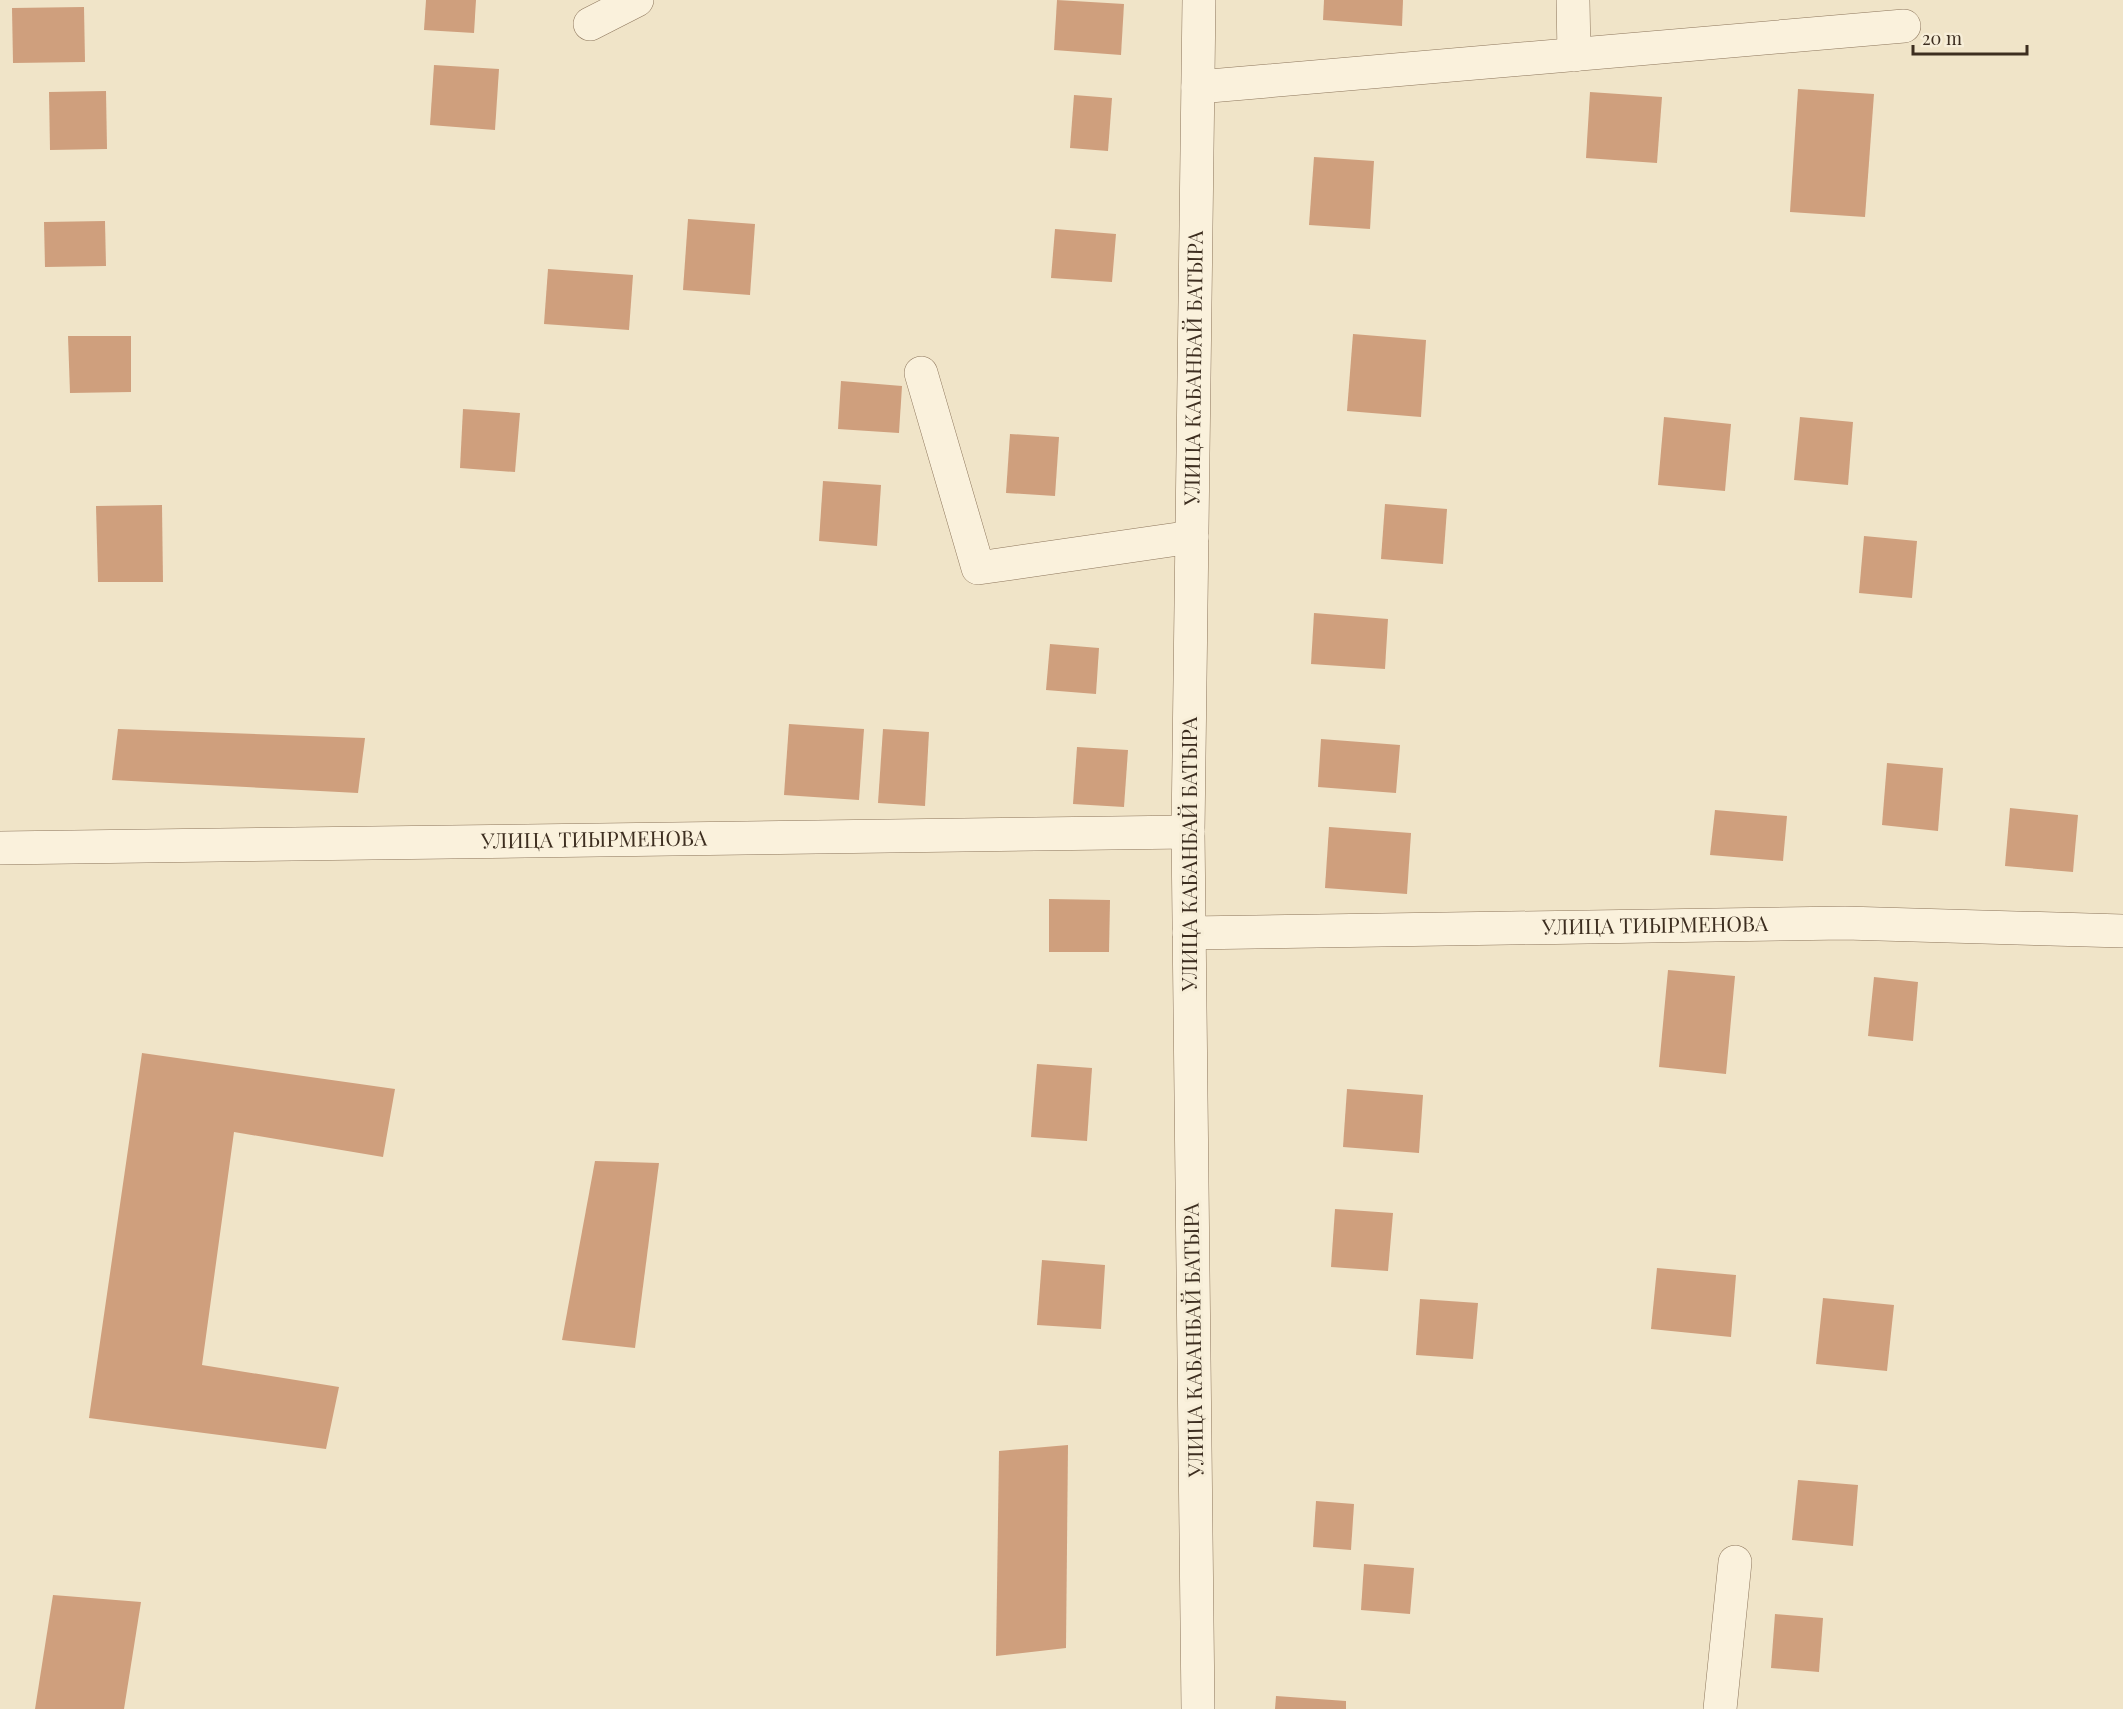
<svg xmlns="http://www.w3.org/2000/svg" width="2123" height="1709" font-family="'Playfair Display',serif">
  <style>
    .building { fill: #cf9f7d }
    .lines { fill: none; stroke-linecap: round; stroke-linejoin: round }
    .minor-casing { stroke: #8d765c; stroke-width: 34 }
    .minor { stroke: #faf1dc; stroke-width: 33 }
    .labels { text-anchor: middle; stroke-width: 6; stroke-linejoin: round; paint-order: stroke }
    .street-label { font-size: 21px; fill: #3d2e20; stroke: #f7eed8 }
  </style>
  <rect width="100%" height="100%" fill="#f0e4c8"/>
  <g class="building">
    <polygon points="426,0 476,0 474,33 424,30"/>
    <polygon points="1057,0 1124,4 1121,55 1054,50"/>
    <polygon points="1324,0 1403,0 1402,26 1323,20"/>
    <polygon points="84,7 85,62 13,63 12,8"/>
    <polygon points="434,65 499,69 495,130 430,125"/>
    <polygon points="1798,89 1874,94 1865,217 1790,212"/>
    <polygon points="106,91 107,149 50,150 49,92"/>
    <polygon points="1590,92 1662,97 1657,163 1586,158"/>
    <polygon points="1074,95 1112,98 1108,151 1070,148"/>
    <polygon points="1314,157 1374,161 1370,229 1309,225"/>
    <polygon points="688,219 755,224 750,295 683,290"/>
    <polygon points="105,221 106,266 45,267 44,222"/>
    <polygon points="1055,229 1116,234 1112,282 1051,278"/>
    <polygon points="548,269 633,275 629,330 544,324"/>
    <polygon points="1353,334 1426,340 1421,417 1347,411"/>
    <polygon points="68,336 131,336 131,392 70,393"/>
    <polygon points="841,381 902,386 899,433 838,429"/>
    <polygon points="463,409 520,413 515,472 460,468"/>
    <polygon points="1664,417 1731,424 1725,491 1658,485"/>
    <polygon points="1800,417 1853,422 1848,485 1794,480"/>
    <polygon points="1010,434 1059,437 1055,496 1006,493"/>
    <polygon points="823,481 881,485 877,546 819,541"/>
    <polygon points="1385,504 1447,509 1443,564 1381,559"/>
    <polygon points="162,505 163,582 98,582 96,506"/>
    <polygon points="1864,536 1917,541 1912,598 1859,593"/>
    <polygon points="1314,613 1388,619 1385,669 1311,664"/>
    <polygon points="1050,644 1099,648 1096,694 1046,690"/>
    <polygon points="789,724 864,729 859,800 784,795"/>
    <polygon points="118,729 365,738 358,793 112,780"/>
    <polygon points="883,729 929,732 925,806 878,803"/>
    <polygon points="1321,739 1400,745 1396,793 1318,787"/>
    <polygon points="1077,747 1128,750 1124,807 1073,804"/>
    <polygon points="1887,763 1943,768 1938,831 1882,825"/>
    <polygon points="2010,808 2078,815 2073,872 2005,866"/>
    <polygon points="1715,810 1787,816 1783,861 1710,855"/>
    <polygon points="1329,827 1411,833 1407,894 1325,888"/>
    <polygon points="1049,899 1110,900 1109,952 1049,952"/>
    <polygon points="1668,970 1735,976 1726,1074 1659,1067"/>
    <polygon points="1874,977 1918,982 1913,1041 1868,1036"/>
    <polygon points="142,1053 395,1089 383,1157 234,1132 202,1365 339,1387 326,1449 89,1418"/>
    <polygon points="1037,1064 1092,1068 1087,1141 1031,1137"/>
    <polygon points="1347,1089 1423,1095 1419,1153 1343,1147"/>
    <polygon points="595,1161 659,1163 635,1348 562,1340"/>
    <polygon points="1335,1209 1393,1213 1388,1271 1331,1267"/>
    <polygon points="1042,1260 1105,1265 1101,1329 1037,1325"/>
    <polygon points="1657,1268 1736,1275 1731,1337 1651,1329"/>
    <polygon points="1823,1298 1894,1305 1887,1371 1816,1364"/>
    <polygon points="1420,1299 1478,1303 1473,1359 1416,1355"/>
    <polygon points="1068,1445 1066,1648 996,1656 999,1451"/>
    <polygon points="1798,1480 1858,1485 1853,1546 1792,1540"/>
    <polygon points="1316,1501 1354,1504 1351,1550 1313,1547"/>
    <polygon points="1364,1564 1414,1568 1410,1614 1361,1610"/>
    <polygon points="53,1595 141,1602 124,1709 35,1709"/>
    <polygon points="1775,1614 1823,1618 1819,1672 1771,1668"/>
    <polygon points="1276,1696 1346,1701 1346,1709 1275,1709"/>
  </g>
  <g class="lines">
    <defs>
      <g id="minor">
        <polyline points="1573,0 1574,55"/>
        <polyline points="590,24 637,0"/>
        <polyline points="1198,87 1904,26"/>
        <polyline points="921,373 978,568 1192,537"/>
        <path id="s1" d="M 0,848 L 1188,832"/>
        <path id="s2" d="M 1189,933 L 1845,923 L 2123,931"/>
        <path id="s3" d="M 1198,1709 L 1188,832 L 1199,0"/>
        <polyline points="1720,1709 1735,1562"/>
      </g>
    </defs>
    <use href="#minor" class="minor-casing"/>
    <use href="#minor" class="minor"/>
  </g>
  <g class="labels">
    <g class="street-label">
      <text dy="7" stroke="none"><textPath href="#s3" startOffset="1341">УЛИЦА КАБАНБАЙ БАТЫРА</textPath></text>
      <text dy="7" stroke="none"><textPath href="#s1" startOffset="594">УЛИЦА ТИЫРМЕНОВА</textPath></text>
      <text transform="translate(1190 854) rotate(-90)" y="7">УЛИЦА КАБАНБАЙ БАТЫРА</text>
      <text dy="7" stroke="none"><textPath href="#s2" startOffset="466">УЛИЦА ТИЫРМЕНОВА</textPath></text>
      <text transform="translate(1194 1340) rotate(-91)" y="7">УЛИЦА КАБАНБАЙ БАТЫРА</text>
    </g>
  </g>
  <path d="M1913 45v9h114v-9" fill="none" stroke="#3d2e20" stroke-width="3"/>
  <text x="1922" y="45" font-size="18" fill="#3d2e20" stroke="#f7eed8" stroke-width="4.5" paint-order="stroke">20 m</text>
</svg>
